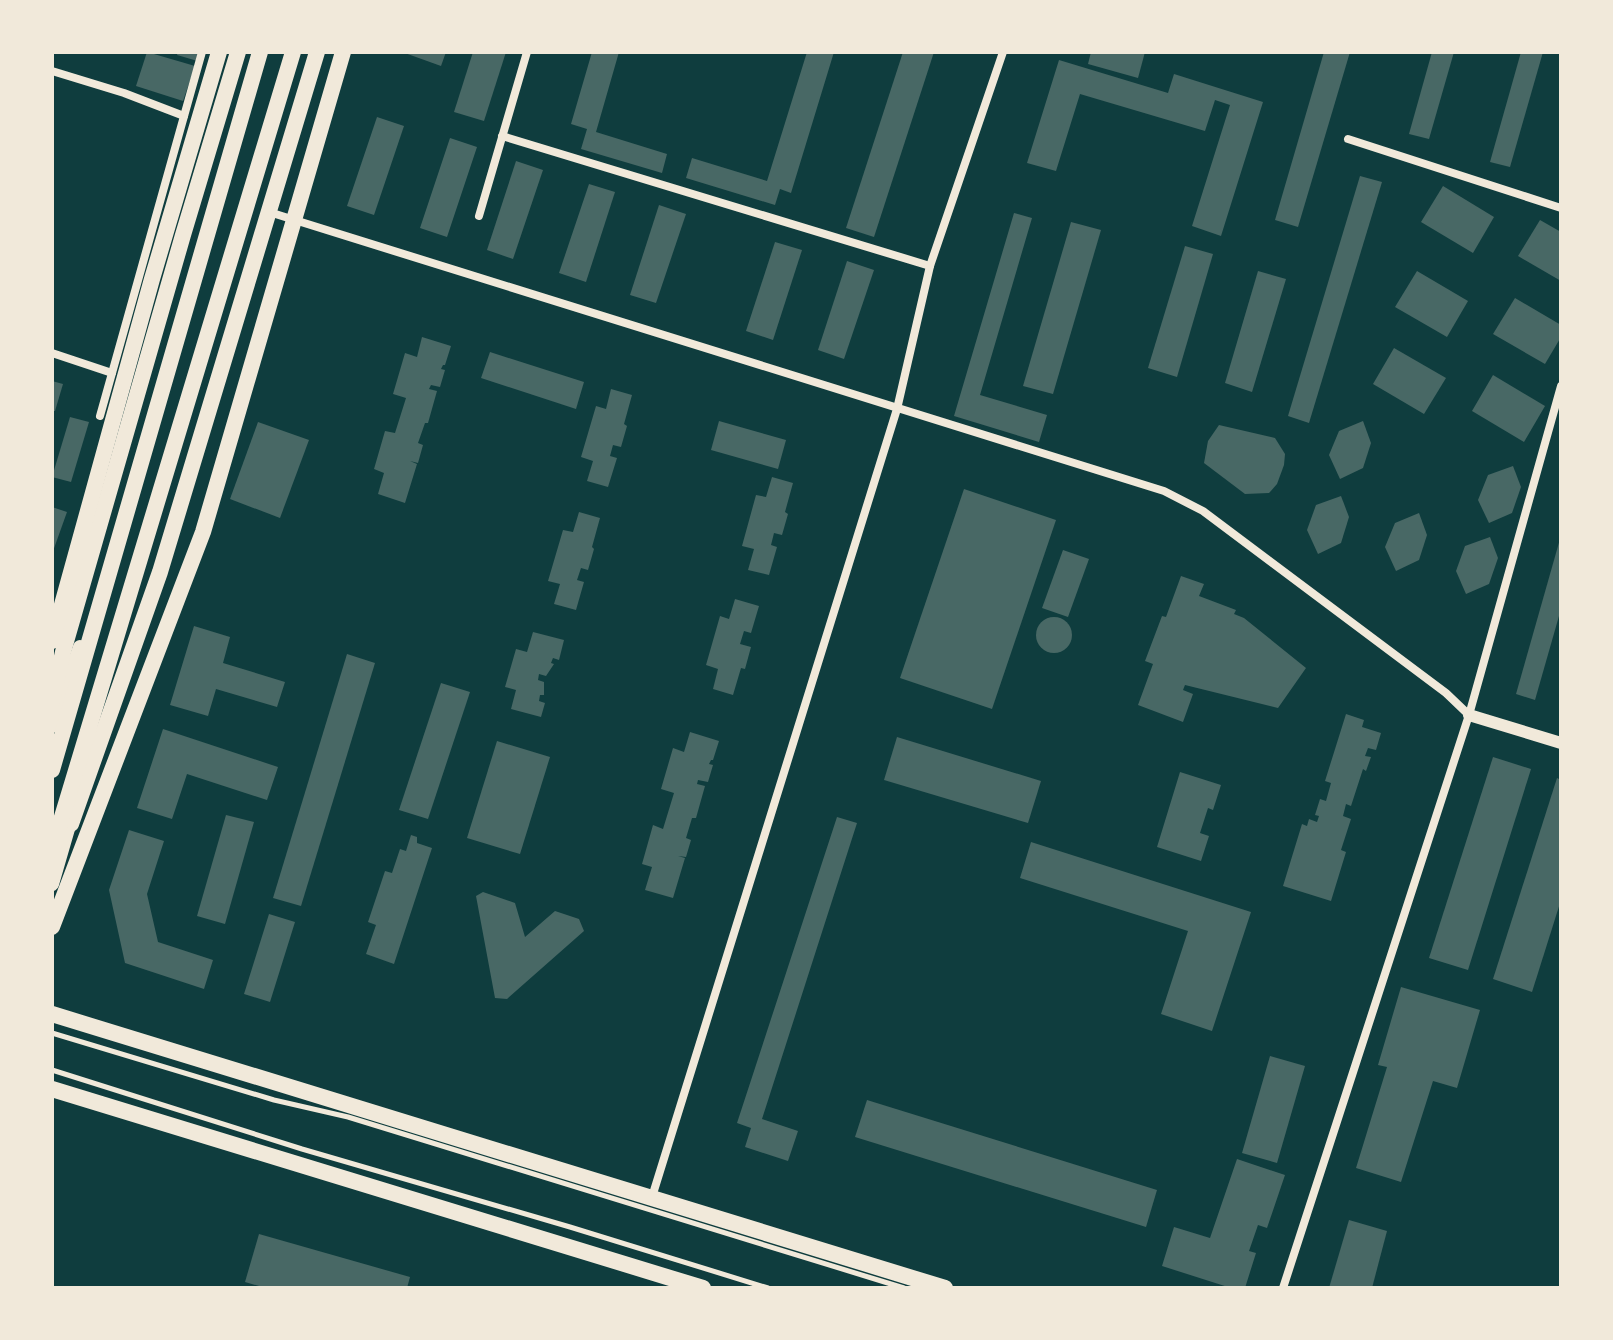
<svg xmlns="http://www.w3.org/2000/svg" width="1613" height="1340" font-family="'PT Sans Narrow',sans-serif">
  <style>
    .building { fill: #486865 }
    .lines { fill: none; stroke-linecap: round; stroke-linejoin: round }
    .service { stroke: #f1e9da; stroke-width: 5 }
    .minor { stroke: #f1e9da; stroke-width: 8 }
    .tertiary { stroke: #f1e9da; stroke-width: 12 }
    .secondary { stroke: #f1e9da; stroke-width: 14 }
    .primary { stroke: #f1e9da; stroke-width: 16 }
    .trunk { stroke: #f1e9da; stroke-width: 16 }
  </style>
  <rect width="100%" height="100%" fill="#0f3d3e"/>
  <g class="building">
    <polygon points="147,52 195,66 183,101 136,86"/>
    <polygon points="178,52 204,52 201,62 177,55"/>
    <polygon points="402,52 446,52 441,66"/>
    <polygon points="473,52 506,52 484,121 454,112"/>
    <polygon points="592,52 619,52 596,132 667,154 662,173 581,149 587,129 571,124"/>
    <polygon points="807,52 834,52 791,193 780,189 775,205 686,178 692,158 767,181"/>
    <polygon points="903,52 934,52 874,237 846,228"/>
    <polygon points="1091,52 1145,52 1138,78 1088,64"/>
    <polygon points="1324,52 1350,52 1298,227 1275,220"/>
    <polygon points="1432,52 1454,52 1429,139 1409,134"/>
    <polygon points="1521,52 1543,52 1510,167 1490,162"/>
    <polygon points="1059,60 1168,93 1174,74 1263,102 1221,236 1192,226 1230,105 1215,100 1205,131 1080,94 1056,171 1027,163"/>
    <polygon points="377,117 404,126 374,215 347,206"/>
    <polygon points="450,138 477,147 447,237 420,228"/>
    <polygon points="516,161 543,170 513,259 487,250"/>
    <polygon points="1360,176 1382,182 1309,423 1288,416"/>
    <polygon points="589,184 615,192 586,282 559,273"/>
    <polygon points="1443,186 1494,217 1473,253 1421,222"/>
    <polygon points="659,205 686,214 656,303 630,295"/>
    <polygon points="1014,213 1032,218 980,395 1047,415 1039,442 954,416"/>
    <polygon points="1540,220 1561,232 1561,281 1518,256"/>
    <polygon points="1071,222 1101,230 1053,394 1023,386"/>
    <polygon points="775,242 802,250 773,340 746,331"/>
    <polygon points="1185,246 1213,254 1177,377 1148,368"/>
    <polygon points="847,261 874,270 844,359 818,350"/>
    <polygon points="1258,271 1286,279 1252,392 1225,383"/>
    <polygon points="1417,271 1468,301 1447,337 1395,307"/>
    <polygon points="1515,298 1561,325 1561,337 1545,364 1493,334"/>
    <polygon points="422,337 451,346 445,365 443,365 441,369 445,370 440,387 431,385 429,389 437,391 428,423 425,423 418,443 423,445 418,463 410,461 417,464 405,503 378,494 384,473 374,469 385,431 395,433 406,398 393,394 405,353 417,357"/>
    <polygon points="1394,348 1446,378 1424,414 1373,384"/>
    <polygon points="490,352 584,382 576,409 481,378"/>
    <polygon points="1493,375 1545,406 1524,442 1472,411"/>
    <polygon points="52,381 63,384 55,411 52,411"/>
    <polygon points="611,389 632,395 624,424 627,426 621,447 613,445 610,456 617,458 608,487 587,481 593,461 581,457 596,406 606,409"/>
    <polygon points="70,417 89,422 71,482 52,477"/>
    <polygon points="719,421 786,440 778,469 711,450"/>
    <polygon points="1363,421 1371,443 1363,468 1340,479 1329,455 1339,431"/>
    <polygon points="258,422 309,440 280,518 230,499"/>
    <polygon points="1219,425 1275,438 1285,454 1284,465 1277,484 1269,493 1245,494 1204,463 1208,441"/>
    <polygon points="1513,466 1521,487 1512,513 1489,523 1478,500 1488,475"/>
    <polygon points="772,477 793,483 785,512 788,514 782,535 774,533 771,545 777,547 769,575 748,570 754,549 742,546 756,495 766,497"/>
    <polygon points="964,489 1056,520 992,709 900,678"/>
    <polygon points="1341,496 1349,517 1341,543 1318,554 1307,530 1316,505"/>
    <polygon points="52,507 67,512 52,554"/>
    <polygon points="579,512 600,518 592,547 594,549 588,570 581,568 577,580 584,582 576,610 554,604 560,584 548,581 563,530 573,532"/>
    <polygon points="1419,513 1427,535 1419,560 1396,571 1385,547 1395,523"/>
    <polygon points="1490,537 1498,558 1489,584 1466,594 1456,571 1465,546"/>
    <polygon points="1560,539 1561,609 1535,700 1516,694"/>
    <polygon points="1063,550 1089,559 1068,617 1042,608"/>
    <polygon points="1181,576 1204,584 1199,596 1236,610 1234,614 1244,618 1306,668 1278,708 1185,685 1183,690 1193,694 1183,722 1138,705 1153,664 1145,661 1162,616 1166,617"/>
    <polygon points="735,599 759,606 751,633 744,631 740,644 751,647 745,669 741,668 733,695 713,689 718,669 706,665 720,616 729,619"/>
    <circle cx="1054" cy="635" r="18"/>
    <polygon points="194,626 230,637 223,663 285,682 277,707 216,689 208,716 170,705"/>
    <polygon points="533,632 564,640 559,660 553,658 551,663 554,664 546,676 539,674 538,680 544,682 544,695 540,695 539,701 545,703 541,717 511,709 516,690 505,687 516,649 527,652"/>
    <polygon points="347,654 375,663 301,906 273,898"/>
    <polygon points="441,683 470,692 428,819 399,810"/>
    <polygon points="1346,714 1364,720 1362,727 1381,733 1376,750 1368,748 1365,756 1371,757 1366,771 1363,769 1351,806 1346,804 1343,816 1351,819 1341,850 1346,852 1331,901 1283,886 1302,824 1307,826 1309,819 1317,822 1319,816 1315,815 1320,799 1326,801 1331,783 1325,781"/>
    <polygon points="163,729 278,767 267,800 187,774 172,819 137,808"/>
    <polygon points="690,732 719,741 713,760 711,760 709,764 713,765 708,782 698,780 697,784 705,786 696,818 692,818 686,838 691,840 686,857 678,856 685,858 673,898 645,890 652,867 642,864 653,825 663,829 674,793 661,789 673,748 684,752"/>
    <polygon points="897,737 1041,781 1028,823 884,780"/>
    <polygon points="497,741 550,757 520,854 467,838"/>
    <polygon points="1493,757 1531,769 1468,970 1429,958"/>
    <polygon points="1180,772 1221,785 1213,810 1208,808 1200,833 1209,836 1201,861 1157,847"/>
    <polygon points="1557,778 1561,780 1561,900 1532,992 1493,979"/>
    <polygon points="226,815 254,822 225,924 197,916"/>
    <polygon points="837,817 857,823 762,1119 798,1131 788,1161 745,1147 751,1128 737,1123"/>
    <polygon points="129,830 164,841 147,894 158,942 213,960 204,989 125,963 109,890"/>
    <polygon points="411,835 417,837 417,843 432,848 394,964 366,954 376,925 368,922 385,871 392,873 400,849 406,851"/>
    <polygon points="1031,842 1251,912 1212,1031 1161,1014 1188,931 1020,878"/>
    <polygon points="483,892 515,903 525,937 555,911 579,919 584,931 507,999 495,998 476,896"/>
    <polygon points="269,914 295,922 270,1002 244,994"/>
    <polygon points="1401,987 1480,1010 1457,1088 1433,1081 1401,1182 1356,1168 1387,1067 1378,1065"/>
    <polygon points="1270,1056 1305,1066 1277,1163 1242,1153"/>
    <polygon points="867,1100 1157,1190 1146,1227 855,1137"/>
    <polygon points="1237,1159 1285,1175 1267,1228 1258,1225 1249,1251 1256,1253 1245,1288 1231,1288 1162,1266 1174,1227 1210,1238"/>
    <polygon points="1349,1220 1387,1231 1372,1288 1329,1288"/>
    <polygon points="259,1234 410,1277 407,1288 266,1288 245,1282"/>
  </g>
  <g class="lines">
    <g class="service">
      <polyline points="52,1033 274,1100 348,1117 904,1288"/>
      <polyline points="52,1070 302,1149 570,1227 768,1288"/>
    </g>
    <g class="minor">
      <polyline points="52,71 124,93 184,116"/>
      <polyline points="502,136 930,266"/>
      <polyline points="1348,139 1561,208"/>
      <polyline points="269,212 1164,491 1203,511 1446,693 1469,715"/>
      <polyline points="479,216 527,52"/>
      <polyline points="52,353 112,373"/>
      <polyline points="100,416 202,52"/>
      <polyline points="652,1197 897,409 930,266 1003,52"/>
      <polyline points="1283,1288 1469,715 1561,386"/>
    </g>
    <polyline class="tertiary" points="1469,715 1561,743"/>
    <g class="secondary">
      <polyline points="52,726 80,647"/>
      <polyline points="52,884 72,815"/>
    </g>
    <g class="primary">
      <polyline points="52,701 63,652 183,235 238,52"/>
      <polyline points="52,770 260,52"/>
      <polyline points="71,824 160,572 317,52"/>
      <polyline points="52,850 293,52"/>
      <polyline points="52,1014 945,1288"/>
      <polyline points="52,1089 703,1288"/>
    </g>
    <g class="trunk">
      <polyline points="52,641 152,279 219,52"/>
      <polyline points="52,927 203,532 343,52"/>
    </g>
  </g>
  <rect width="1613" height="1340" fill="none" stroke="#f1e9da" stroke-width="108"/>
</svg>
